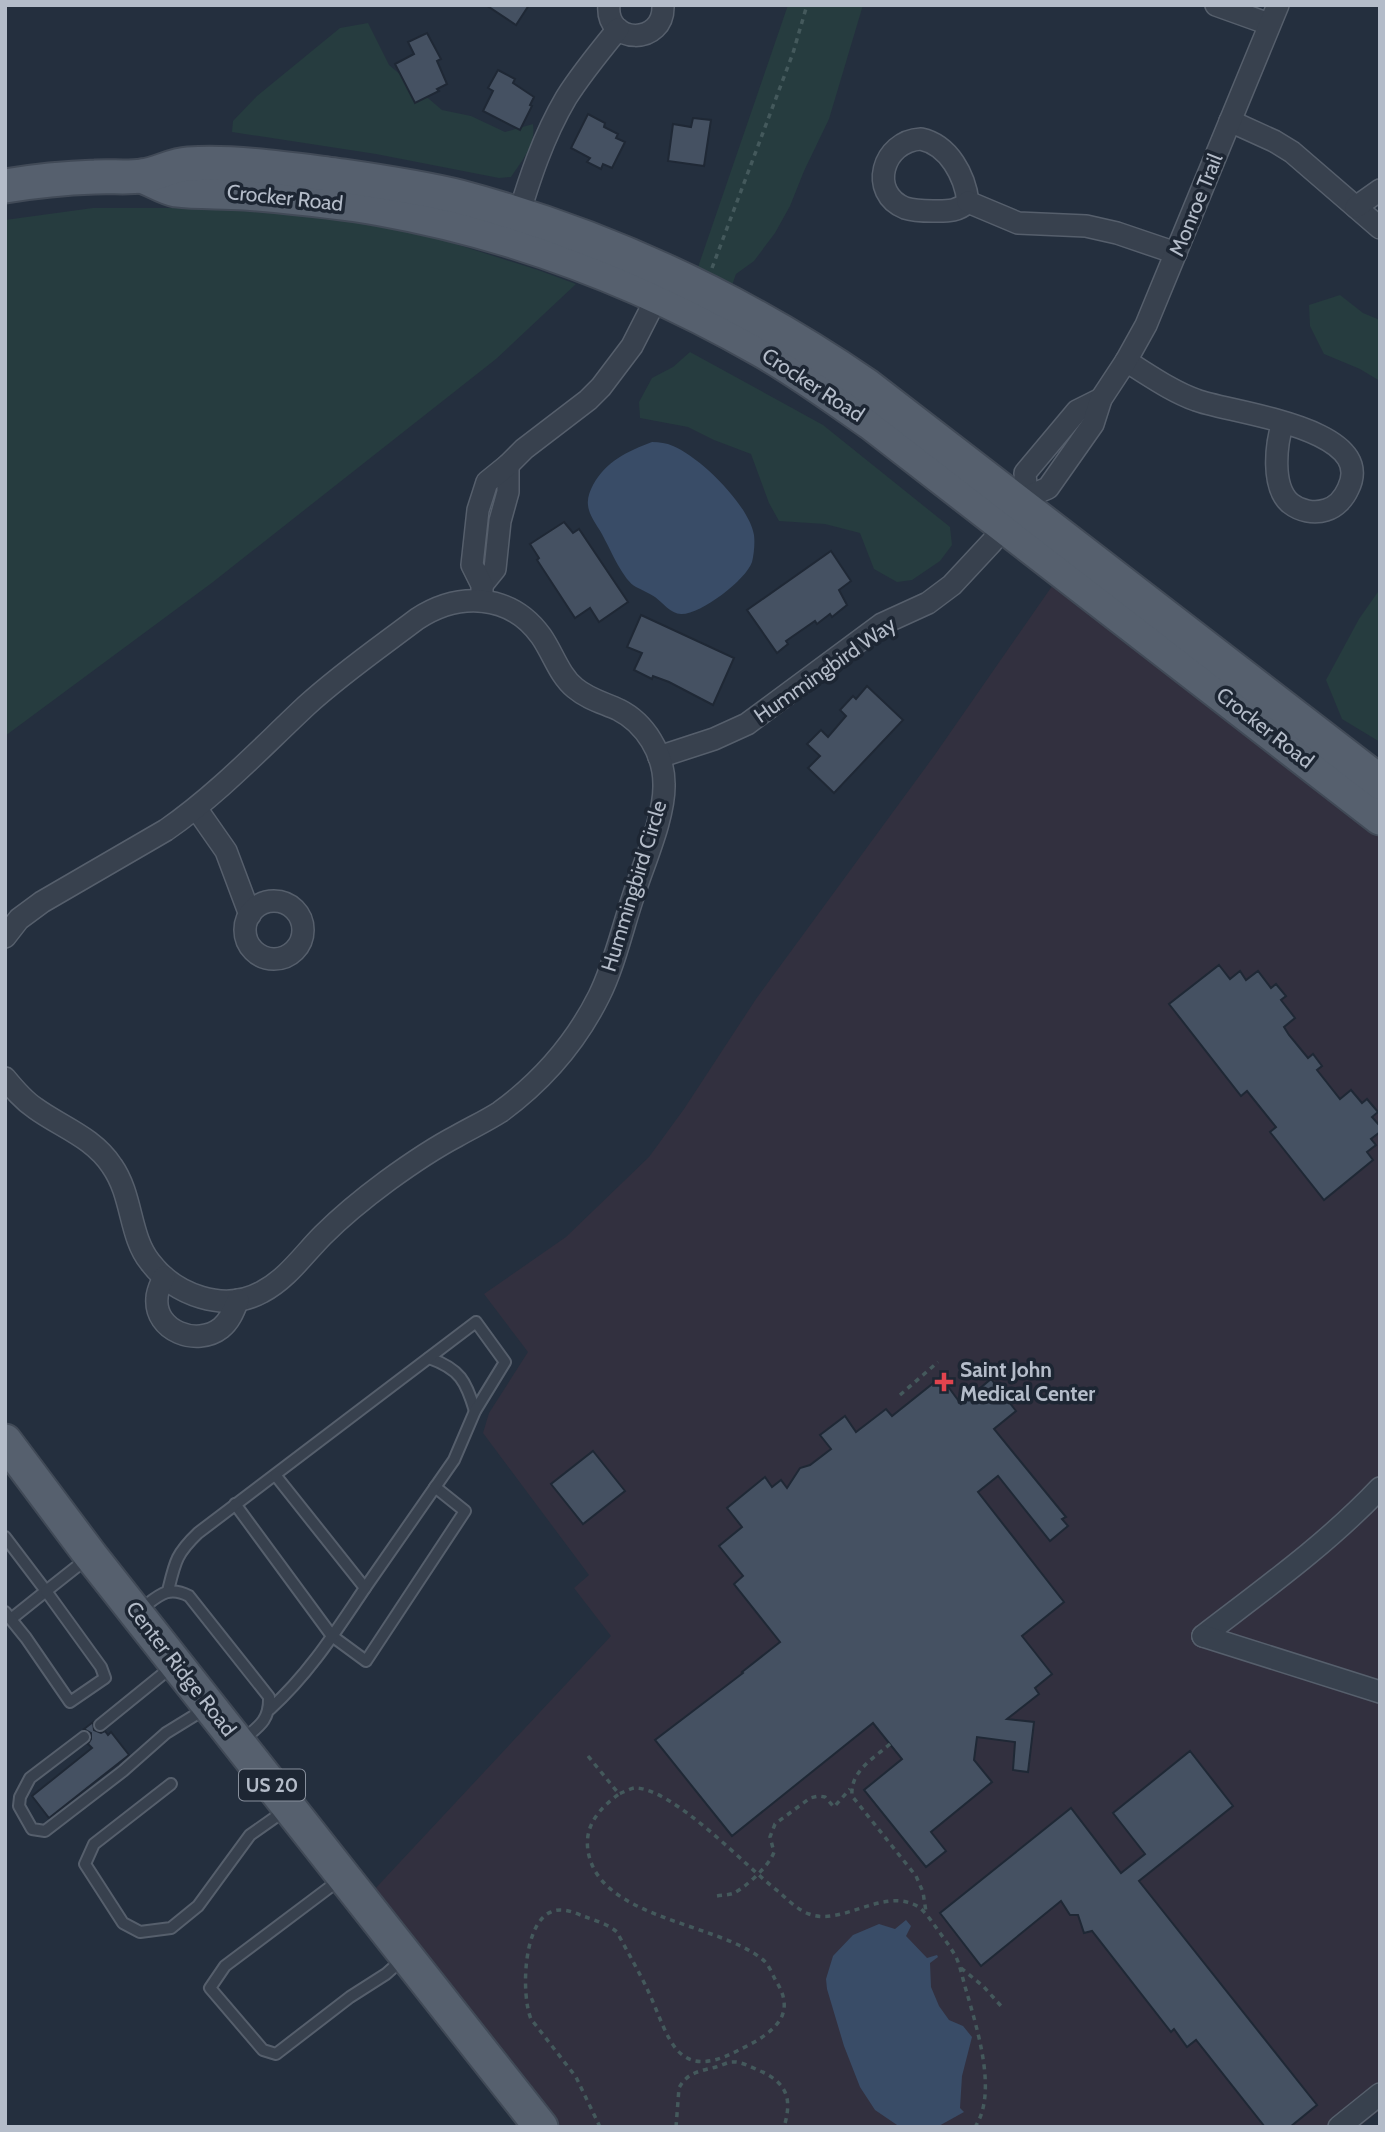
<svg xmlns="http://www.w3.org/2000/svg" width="1385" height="2132" font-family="Cabin,sans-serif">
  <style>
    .medical { fill: #32303f }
    .green { fill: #263c3f }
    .water { fill: #394c67 }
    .building { fill: #455162; stroke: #1f2835; stroke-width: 2 }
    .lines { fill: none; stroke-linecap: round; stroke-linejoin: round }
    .lane-casing { stroke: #565f6c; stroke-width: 14 }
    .street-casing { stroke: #565f6c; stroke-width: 24 }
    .primary-casing { stroke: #414a57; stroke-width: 37 }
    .path { stroke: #44595c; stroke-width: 3.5; stroke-dasharray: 5 5; stroke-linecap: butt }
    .lane { stroke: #38414e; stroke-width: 10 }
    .street { stroke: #38414e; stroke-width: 21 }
    .primary { stroke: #56606e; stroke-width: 33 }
    .health-dot { fill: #e0444e; stroke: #1d2633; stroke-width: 2.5 }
    .labels { text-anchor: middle; stroke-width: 7; stroke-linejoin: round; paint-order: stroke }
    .shield { fill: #1d2633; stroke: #878f9c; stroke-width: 2 }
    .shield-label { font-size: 19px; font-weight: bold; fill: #b4bcc9 }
    .street-label { font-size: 21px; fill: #b4bcc9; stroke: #1d2633 }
    .poi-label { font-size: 21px; font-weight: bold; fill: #b4bcc9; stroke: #1d2633; text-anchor: start }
  </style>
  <rect width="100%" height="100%" fill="#242f3e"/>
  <polygon class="medical" points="1057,579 1380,829 1380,2110 1359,2127 558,2127 373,1891 611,1636 574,1588 589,1575 483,1433 489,1413 528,1352 484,1294 566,1237 649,1157 684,1109 756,999 934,756"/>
  <g class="green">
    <polygon points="788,5 863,5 829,119 804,171 790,206 775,233 754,261 736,274 730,291 696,273"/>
    <path d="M 368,23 L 389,65 L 442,110 L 471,116 L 505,132 L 533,124 C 536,145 523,159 511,177 L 499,178 L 376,154 L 232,132 L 233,121 L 257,96 L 340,28 Z"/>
    <polygon points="93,208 218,208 349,220 427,235 538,270 576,284 496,359 213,582 5,736 5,220"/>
    <polygon points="1340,295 1363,313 1380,320 1380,381 1360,369 1324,354 1310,326 1309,305"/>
    <polygon points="690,352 823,425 950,527 952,545 940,561 912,580 897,582 874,569 860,533 825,524 779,521 769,503 751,454 714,440 688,427 640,418 639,402 652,378 673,367"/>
    <polygon points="1380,589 1380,742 1342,719 1326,680 1359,619"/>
  </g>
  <g class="water">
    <path d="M 652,442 C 660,442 666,443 673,446 C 700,457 749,505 754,535 C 755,543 754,554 752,562 C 746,580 700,615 681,614 C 671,614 662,602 655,597 C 649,593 642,590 636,587 C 624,581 611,551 604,538 C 599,527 589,517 588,505 C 587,498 590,491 593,485 C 606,461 628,451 652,442 Z"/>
    <polygon points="906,1920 911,1926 906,1936 927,1958 937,1955 938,1957 930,1963 931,1987 939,2006 949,2020 963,2026 972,2037 962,2076 960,2108 964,2112 937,2127 900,2127 875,2110 860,2087 844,2046 827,1989 826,1979 833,1956 853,1935 879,1924 895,1929"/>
  </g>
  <g class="building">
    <polygon points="486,5 529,5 516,25"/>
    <polygon points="427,33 441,59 437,61 447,84 437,89 439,91 415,103 395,64 414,54 408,42"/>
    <polygon points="498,70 515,79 513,83 534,97 530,105 532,106 520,130 483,111 493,91 488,88"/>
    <polygon points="588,114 605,123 604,127 618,134 616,138 625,142 612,168 603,164 601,169 587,162 590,158 571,148"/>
    <polygon points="693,118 711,120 704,166 668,161 673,124 691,127"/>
    <polygon points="564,522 573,533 579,529 628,602 599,622 590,608 575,618 537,560 539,558 530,544"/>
    <polygon points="831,551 851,581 839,590 847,605 832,617 830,614 817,624 815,621 786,641 788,644 777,653 747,610"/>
    <polygon points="641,615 734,658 713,705 669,682 653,676 652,679 634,670 642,653 627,647"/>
    <polygon points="867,686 903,720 834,793 808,768 820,756 807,744 821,730 828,737 846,716 840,710 853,696 856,699"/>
    <polygon points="1219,965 1230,979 1240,971 1246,980 1258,971 1271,988 1276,984 1286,996 1281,1000 1295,1018 1284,1027 1289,1035 1308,1058 1313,1054 1322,1066 1317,1070 1340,1099 1351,1090 1362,1103 1367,1099 1378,1112 1372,1117 1380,1126 1380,1132 1371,1139 1376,1145 1367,1152 1373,1160 1324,1200 1270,1132 1276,1127 1247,1091 1241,1096 1169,1004"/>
    <polygon points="941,1377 961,1404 991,1379 1016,1411 994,1429 1066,1517 1062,1519 1068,1526 1050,1541 998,1476 978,1492 1064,1602 1022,1636 1052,1674 1035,1688 1039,1694 1007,1719 1034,1722 1028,1772 1013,1770 1015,1742 977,1737 974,1760 992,1782 931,1832 946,1851 926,1867 864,1790 902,1759 873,1723 732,1836 655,1740 743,1673 742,1672 780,1642 734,1584 743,1576 719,1546 742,1527 727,1508 765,1477 772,1487 781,1480 787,1488 800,1468 810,1465 831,1449 820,1435 845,1416 856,1432 886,1409 892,1416"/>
    <polygon points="593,1451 625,1491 583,1524 551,1484"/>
    <polygon points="93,1722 94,1730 101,1733 105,1731 108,1735 111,1732 129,1755 49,1818 32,1796 92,1748 88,1744 91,1739 91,1733 84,1729"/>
    <polygon points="1190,1751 1233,1806 1139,1881 1317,2105 1290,2127 1265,2127 1196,2040 1187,2047 1174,2029 1171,2032 1092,1931 1084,1933 1078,1915 1070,1915 1061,1901 981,1966 940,1913 1071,1808 1121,1873 1145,1854 1113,1813"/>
  </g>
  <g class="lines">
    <defs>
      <g id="lane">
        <path d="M 429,1358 C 460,1369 466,1381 475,1411"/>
        <polyline points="235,1504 332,1636 366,1661 465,1511 435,1487"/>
        <polyline points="5,1537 46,1591 11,1619"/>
        <path d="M 168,1591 C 175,1562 176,1554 198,1533 L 476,1322 L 505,1362 L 475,1411 L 454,1460 L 365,1588"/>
        <path d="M 138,1611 C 157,1598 166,1584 189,1596 L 269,1697 C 270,1721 258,1727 241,1741"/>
        <polyline points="5,1612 26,1638 70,1702 105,1678 101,1667 46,1591 89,1557"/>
        <path d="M 270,1709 C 309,1674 336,1631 365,1588 L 276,1476"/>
        <polyline points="100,1725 174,1665"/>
        <polyline points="84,1737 30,1778 20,1797 19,1806 32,1829 45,1831 123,1771 166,1733 205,1709"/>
        <polyline points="171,1784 94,1844 85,1864 123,1923 140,1932 171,1928 198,1906 250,1835 287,1809"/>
        <polyline points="342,1878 225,1966 210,1988 263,2050 276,2054 350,1997 386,1974 404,1958"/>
      </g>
      <g id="street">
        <path d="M 609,5 C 605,45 665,46 663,5"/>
        <polyline points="1216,5 1269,24"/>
        <polyline points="1230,121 1274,141 1292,152 1380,228"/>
        <path d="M 921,139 C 949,145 965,176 968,202 C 957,212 947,211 933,211 C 923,211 914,211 905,208 C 868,193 882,141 921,139 Z"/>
        <polyline points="968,202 1018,223 1086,226 1117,233 1176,253"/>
        <polyline points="1356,207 1380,190"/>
        <path d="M 516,224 C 529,180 543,137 566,98 C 581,74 600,51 618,29"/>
        <path d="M 1126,361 C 1149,375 1171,391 1196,400 C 1229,413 1379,427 1348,489 C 1344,498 1336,507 1326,510 C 1314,514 1300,511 1290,503 C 1271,486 1276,444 1283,422"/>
        <polyline points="1027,497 1025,473 1077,411 1101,399"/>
        <polyline points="482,585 495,569 500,521 508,492 508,465"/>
        <polyline points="482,601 482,585 472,565 478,510 487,482 508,465 524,449 588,400 601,387 632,346 657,297"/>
        <polyline points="659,757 714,739 747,724 882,624 928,603 952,585 992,542 1027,497 1048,488 1093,424 1101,399 1126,361 1146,325 1278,5"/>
        <polyline points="196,808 226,851 250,915"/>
        <circle cx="274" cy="930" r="29"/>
        <path d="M 5,937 L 19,919 L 42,902 L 166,830 C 218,794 261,748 307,705 C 341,674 380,647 417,619 C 458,592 510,593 541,636 C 553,653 559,675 575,688 C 588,699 604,703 619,710 C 645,723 664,754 664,784 C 665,817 643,865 633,897 C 622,930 614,966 599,996 C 576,1042 541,1082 500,1112 C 486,1121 471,1128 457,1136 C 432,1149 409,1165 387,1181 C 364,1198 343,1215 323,1235 C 304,1254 287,1279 262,1292 C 224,1313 175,1295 150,1262 C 129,1236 133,1196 112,1166 C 93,1137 61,1127 35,1108 C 23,1100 14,1089 5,1078"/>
        <path d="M 164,1277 C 161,1284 157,1291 157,1298 C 154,1331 197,1347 221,1328 C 230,1321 234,1310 238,1300"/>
        <path d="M 1203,1636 C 1264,1589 1327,1544 1380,1488"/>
        <polyline points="1203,1636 1380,1692"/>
        <polyline points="1339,2127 1380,2094"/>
      </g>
      <g id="primary">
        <path d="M 142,176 C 153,180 165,188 176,190 C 199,193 222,191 245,193 C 291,197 336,201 381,209 C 514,233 644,283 761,350 C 800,372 835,398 871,423 L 1380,818"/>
        <path d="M 5,186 C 35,181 65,178 95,177 C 110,176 127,178 142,176 C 158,174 172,165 188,164 C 236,161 289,169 336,175 C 377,181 420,187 460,197 C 606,236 742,300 866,385 L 1380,782"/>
        <polyline points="5,1441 91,1556 541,2127"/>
      </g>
    </defs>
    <use href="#lane" class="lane-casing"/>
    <use href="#street" class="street-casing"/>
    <use href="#primary" class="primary-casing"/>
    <g class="path">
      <polyline points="712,268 793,53 807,5"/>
      <polyline points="900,1395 938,1362"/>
      <path d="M 890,1744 C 873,1759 850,1771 852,1796 L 916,1876 L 923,1892 L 926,1912"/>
      <path d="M 588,1756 L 619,1794 C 624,1792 629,1789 634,1788 C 673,1787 747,1868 779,1892 C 788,1900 798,1910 809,1914 C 841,1926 880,1890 913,1904 C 923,1908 929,1918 935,1926 C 942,1936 950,1946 956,1957 C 961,1968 963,1981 967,1993 C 977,2029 998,2093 975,2127"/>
      <path d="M 717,1896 C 723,1895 729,1895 734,1893 C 746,1887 770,1865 774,1852 L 770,1837 L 775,1824 L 810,1798 L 819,1796 L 825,1797 L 834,1807 L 850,1789"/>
      <polyline points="961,1968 983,1986 1002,2007"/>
      <path d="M 600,2127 L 576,2077 L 531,2019 C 521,1995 523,1923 551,1912 C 561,1907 573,1912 583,1916 C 594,1920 608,1924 617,1932 C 628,1953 640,1973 649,1993 C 669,2036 675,2083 737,2051 C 753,2043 774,2033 782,2016 C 787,2004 783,1992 776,1981 C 772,1974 769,1964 762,1959 C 716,1922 599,1919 588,1851 C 584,1825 600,1808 619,1794"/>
      <path d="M 676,2127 L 679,2088 C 687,2072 701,2071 716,2067 C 721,2066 727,2062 732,2062 C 740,2061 751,2067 758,2070 C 786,2082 793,2097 784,2127"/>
    </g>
    <use href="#lane" class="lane"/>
    <use href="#street" class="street"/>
    <use href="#primary" class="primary"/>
  </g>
  <path class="health-dot" d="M940.5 1371.5h7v7h7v7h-7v7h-7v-7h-7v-7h7z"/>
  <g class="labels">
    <rect class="shield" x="239" y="1769.5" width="66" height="31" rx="5"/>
    <g class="shield-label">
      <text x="272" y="1792">US 20</text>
    </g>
    <g class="street-label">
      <text transform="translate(285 198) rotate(6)" y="7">Crocker Road</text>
      <text transform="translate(1196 205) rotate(-68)" y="7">Monroe Trail</text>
      <text transform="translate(813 385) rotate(33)" y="7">Crocker Road</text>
      <text transform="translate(825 670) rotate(-35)" y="7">Hummingbird Way</text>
      <text transform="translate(1265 728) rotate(38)" y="7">Crocker Road</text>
      <text transform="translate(634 886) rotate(-73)" y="7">Hummingbird Circle</text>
      <text transform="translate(181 1669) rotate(52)" y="7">Center Ridge Road</text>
    </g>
    <g class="poi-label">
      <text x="960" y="1377">Saint John<tspan x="960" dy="24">Medical Center</tspan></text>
    </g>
  </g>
  <rect width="1385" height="2132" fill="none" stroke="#b4bcc9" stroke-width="14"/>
</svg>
